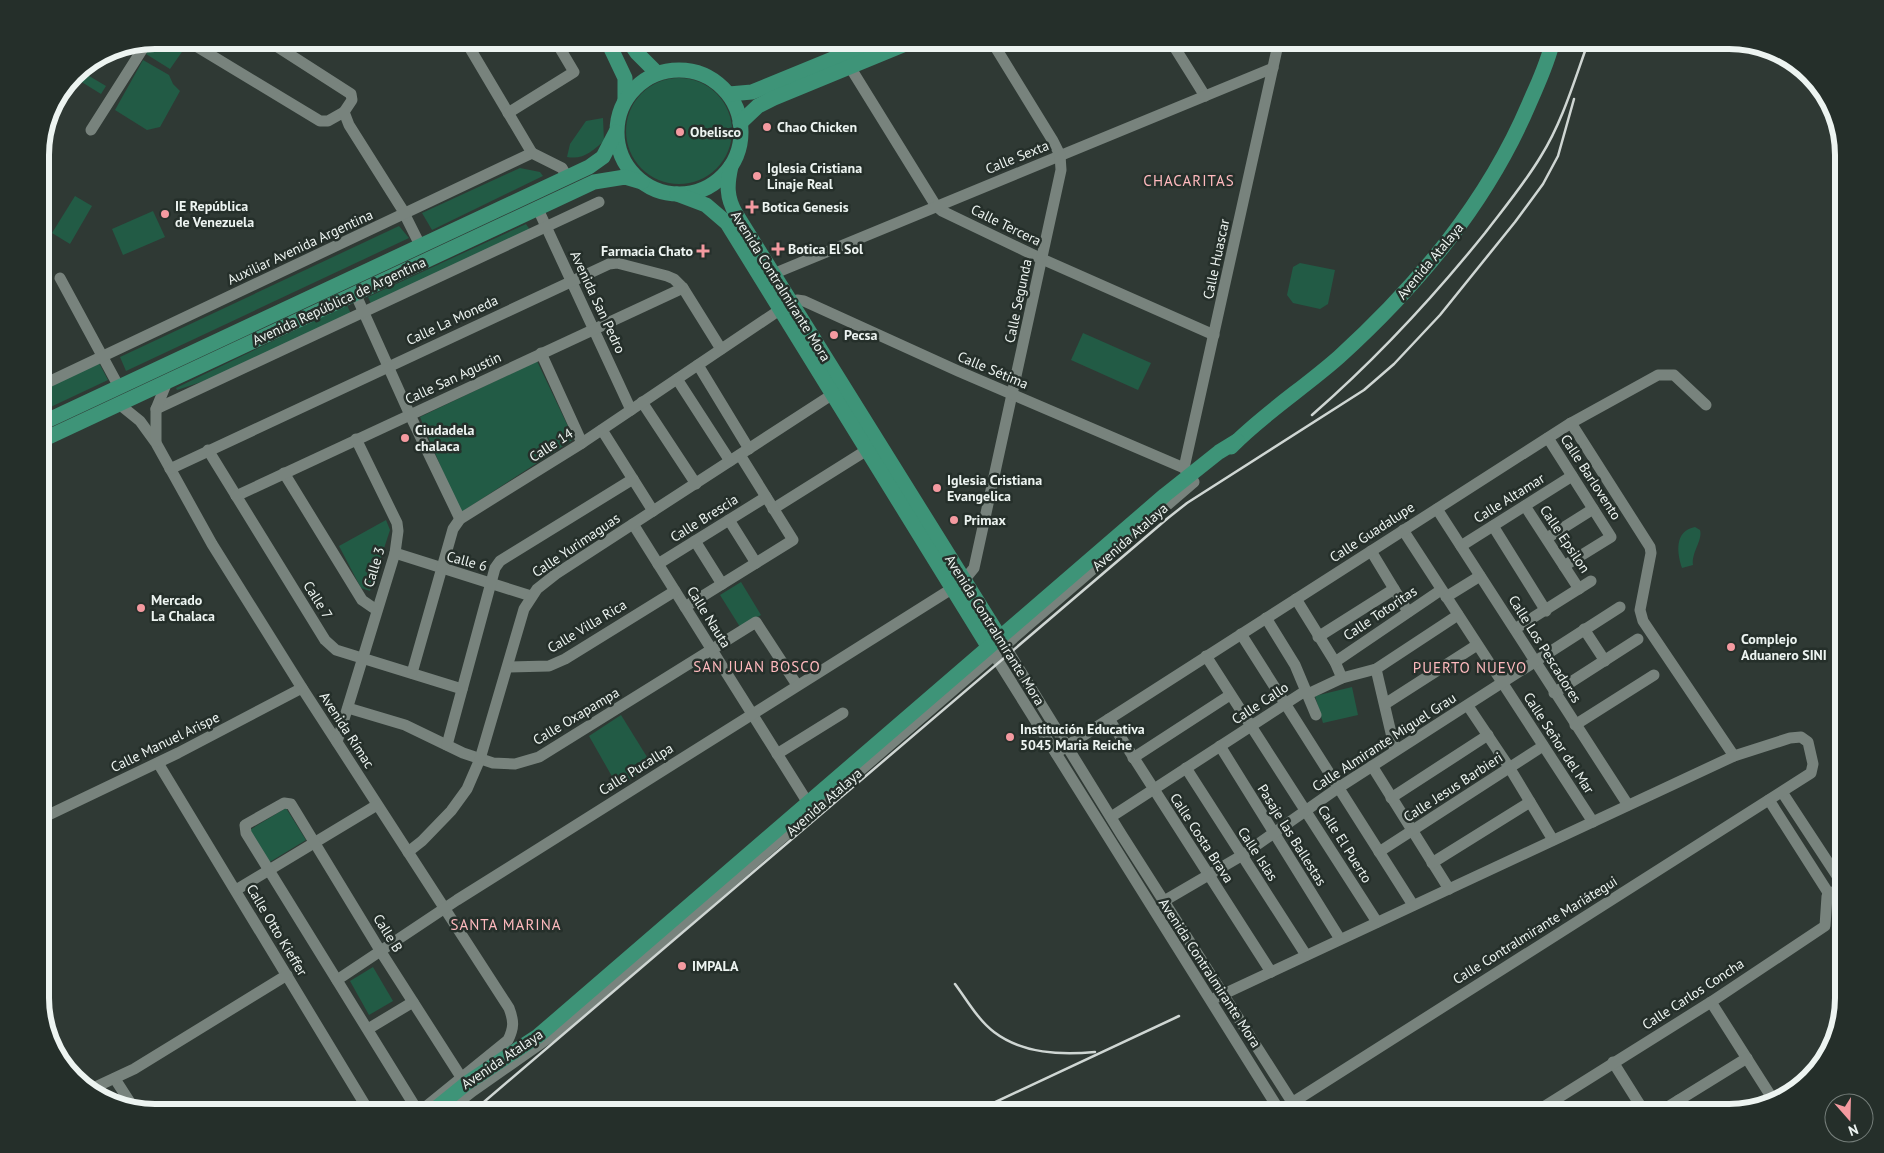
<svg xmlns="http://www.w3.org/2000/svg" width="1884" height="1153" font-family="'PT Sans',sans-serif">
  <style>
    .green { fill: #225b45 }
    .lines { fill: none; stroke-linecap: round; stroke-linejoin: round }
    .minor { stroke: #78837d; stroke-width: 11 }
    .major { stroke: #3e9478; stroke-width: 15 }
    .rail { stroke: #cfd6d3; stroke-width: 2.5 }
    .poi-dot { fill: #f49aa0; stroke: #252f2a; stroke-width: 2 }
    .labels { text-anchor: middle; stroke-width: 5; stroke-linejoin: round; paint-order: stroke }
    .poi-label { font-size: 14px; font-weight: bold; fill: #edf4f1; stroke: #252f2a; text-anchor: start }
    .street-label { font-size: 14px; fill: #edf4f1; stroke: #252f2a }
    .neighbourhood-label { font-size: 15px; letter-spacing: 1px; fill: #ffbabe; stroke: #252f2a }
    .rim { fill: none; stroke: #edf4f1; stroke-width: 6 }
  </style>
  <rect width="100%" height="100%" fill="#2f3934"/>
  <g class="green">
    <polygon points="155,40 183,40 196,48 184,49 170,69 146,54"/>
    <polygon points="143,60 169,75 173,84 180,91 160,127 147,130 115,110"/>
    <polygon points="79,70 106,86 101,94 72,76"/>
    <circle cx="679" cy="131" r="53"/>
    <path d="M 603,118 L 604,141 C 592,151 584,160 567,157 L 570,144 L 586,121 Z"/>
    <polygon points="520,168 540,172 543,176 432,230 422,213"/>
    <polygon points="75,196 92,206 70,244 52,233"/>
    <polygon points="153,211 165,237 123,255 112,229"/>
    <polygon points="526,224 530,230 371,304 368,297"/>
    <polygon points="399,226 409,238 126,371 120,357"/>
    <polygon points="1300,263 1335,270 1328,304 1320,309 1293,303 1287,295 1293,267"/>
    <polygon points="347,305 351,314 219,376 177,390 176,388"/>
    <polygon points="1083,333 1151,363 1138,390 1071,360"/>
    <polygon points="537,361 574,439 460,513 420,417"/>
    <polygon points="99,363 108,380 40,412 40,391"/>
    <polygon points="386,520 390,530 370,591 361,588 339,546"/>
    <path d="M 1695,527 L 1700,530 C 1703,540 1691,553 1693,565 L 1682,568 C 1677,553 1674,531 1695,527 Z"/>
    <polygon points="741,582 761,615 740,627 720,595"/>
    <polygon points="1352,687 1358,715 1323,723 1315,696"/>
    <polygon points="621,715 652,765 618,787 589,736"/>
    <polygon points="286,808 306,840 268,863 248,831"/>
    <polygon points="373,967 393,1001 369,1015 350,981"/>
  </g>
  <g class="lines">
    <g class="minor">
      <polyline points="186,40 320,121 328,121 344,112"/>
      <polyline points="267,40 351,94 352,100 344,112 349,125 402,209 420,245"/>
      <polyline points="465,40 532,153"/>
      <polyline points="830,40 840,56"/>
      <polyline points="1170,40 1205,96"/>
      <polyline points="850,67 936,206 942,211 1042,259 1214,335"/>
      <polyline points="508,113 574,72 555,40"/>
      <polyline points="91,130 147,42"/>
      <polyline points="537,207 631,410"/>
      <polyline points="773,274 1273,68"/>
      <polyline points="60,278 119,387"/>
      <polyline points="355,293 410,415 460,519"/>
      <polyline points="541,353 582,443"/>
      <polyline points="698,365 749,449"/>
      <polyline points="677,379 730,461"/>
      <polyline points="40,386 532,153 562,168 567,177"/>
      <polyline points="642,402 696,484"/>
      <path d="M 119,404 L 140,421 L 156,443 L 212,544 L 302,688 L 509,1008 C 514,1021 514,1028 508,1040 L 418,1113"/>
      <polyline points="156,409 599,202"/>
      <polyline points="1571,423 1650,547 1651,553 1640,610 1643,621 1734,756"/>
      <polyline points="602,430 653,511"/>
      <polyline points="1548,438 1611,537 1564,566"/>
      <polyline points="156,441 156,409 167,382"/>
      <polyline points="208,450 325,640 336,650 462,689"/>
      <polyline points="170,469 609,264 617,263 667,276 674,279 683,288 721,349"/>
      <polyline points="284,473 362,600 375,609"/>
      <polyline points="236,496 683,288"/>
      <polyline points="1525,506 1579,589"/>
      <polyline points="773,509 867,450"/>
      <polyline points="1437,509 1628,805"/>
      <polyline points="729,520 756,563"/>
      <polyline points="633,524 808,803"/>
      <polyline points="1493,526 1546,611"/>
      <polyline points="1403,530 1593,822"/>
      <polyline points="1547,538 1593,509"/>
      <polyline points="695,541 722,584"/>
      <polyline points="1461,546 1572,476"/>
      <polyline points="1371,551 1408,612"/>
      <polyline points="395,553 531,596"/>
      <polyline points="658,564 766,497"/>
      <polyline points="965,579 974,568 1061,170 1060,155 1053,141 991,40"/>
      <polyline points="1446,597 1480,576"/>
      <polyline points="1296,599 1335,662 1342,678"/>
      <polyline points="685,607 793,540 740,455"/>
      <polyline points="1266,618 1295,665 1316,715"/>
      <polyline points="1515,629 1591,581"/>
      <polyline points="1584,629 1605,661"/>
      <polyline points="1241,634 1413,905"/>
      <polyline points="1318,637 1394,589"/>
      <polyline points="1002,641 1121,834 1299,1113"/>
      <polyline points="990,648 1281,1113"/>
      <polyline points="1206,656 1377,922"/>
      <polyline points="1335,662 1441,590"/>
      <polyline points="509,667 549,666 565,659 675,591"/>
      <polyline points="1376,669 1395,750"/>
      <polyline points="412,673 453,529 460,519 582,443 781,309 797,300 804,301 958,371 1184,468"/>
      <polyline points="1554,693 1638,639"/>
      <polyline points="1385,704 1477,645"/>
      <polyline points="1468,706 1509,767 1553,840"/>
      <polyline points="348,708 405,725 463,753 493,763 515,764 539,757 756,622 797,685"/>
      <polyline points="1109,719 1271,972"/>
      <polyline points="1575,725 1654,675"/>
      <polyline points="337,742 395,553 398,531 397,523 356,439"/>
      <polyline points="447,745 495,568 500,561 633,479"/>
      <polyline points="1220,746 1340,939"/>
      <polyline points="1056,753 1571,423 1658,375 1674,375 1706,405"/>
      <polyline points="777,754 843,713"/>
      <polyline points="1133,758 1230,695"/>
      <polyline points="158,763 370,1113"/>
      <polyline points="1372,766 1449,889"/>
      <polyline points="1186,768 1306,955"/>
      <polyline points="1782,792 1843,885"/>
      <polyline points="1391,798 1488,735"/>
      <polyline points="1769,800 1829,894"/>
      <polyline points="1111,817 1302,693 1310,693 1342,678 1376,669 1458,615"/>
      <polyline points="40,819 178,753 302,688"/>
      <polyline points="408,852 422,841 451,811 467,789 480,759 524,609 537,589 556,574 833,394"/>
      <polyline points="1379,852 1543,746"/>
      <polyline points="1432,863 1530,802"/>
      <polyline points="236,890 377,805"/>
      <polyline points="1164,901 1241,856 1338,788 1620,607"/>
      <polyline points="337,980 457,900 953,588"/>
      <polyline points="1211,1000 1734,756 1790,738 1801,737 1808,742 1813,764 1811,773 1276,1113"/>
      <polyline points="1711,1002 1774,1101"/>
      <polyline points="368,1029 413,1002"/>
      <polyline points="1613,1062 1645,1113"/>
      <polyline points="115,1079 133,1107"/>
      <polyline points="89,1090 134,1069 287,975"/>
      <polyline points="1679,1100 1687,1113"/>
      <polyline points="419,1113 246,833 245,825 284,803 291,804 381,952 461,1077"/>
      <polyline points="445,1113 473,1091 560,1030 1194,482 1184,468 1279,40"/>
      <polyline points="1534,1113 1711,1002 1825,926 1827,896 1844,885"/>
      <polyline points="1658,1113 1747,1058"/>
    </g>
    <g class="major">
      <polyline points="607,40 625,78 625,100"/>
      <polyline points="628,40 637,53 657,73"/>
      <circle cx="679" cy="132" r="62"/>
      <polyline points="729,94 752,92 879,40"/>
      <polyline points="740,123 758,106 774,98 915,40"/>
      <path d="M 731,166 C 727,184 726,197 736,214 L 999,636"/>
      <polyline points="677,194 706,205 727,223 988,646"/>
      <polyline points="40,424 589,167 603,157 616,132"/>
      <polyline points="40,441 594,182 625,177 642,182"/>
      <path d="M 1231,447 C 1263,414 1304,388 1339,357 C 1418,285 1487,203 1529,104 C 1538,83 1548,63 1553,40"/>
      <polyline points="430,1113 467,1083 538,1036 1165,495 1219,452 1237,441"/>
    </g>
    <g class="rail">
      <path d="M 1312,415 C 1376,359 1432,299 1485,233 C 1504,208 1525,183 1541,156 C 1563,121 1575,78 1589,40"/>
      <path d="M 955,984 C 967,1000 978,1020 994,1032 C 1023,1054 1061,1055 1095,1052"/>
      <polyline points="471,1113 1168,518 1187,503 1364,390 1394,364 1440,315 1515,222 1543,184 1558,156 1574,99"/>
      <polyline points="972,1113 1179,1016"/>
    </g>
  </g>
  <g class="poi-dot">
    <circle cx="767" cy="127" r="5"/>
    <circle cx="680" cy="132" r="5"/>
    <circle cx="757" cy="176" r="5"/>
    <path d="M749.5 199.5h5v5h5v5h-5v5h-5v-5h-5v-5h5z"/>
    <circle cx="165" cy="214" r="5"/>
    <path d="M775.5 241.5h5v5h5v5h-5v5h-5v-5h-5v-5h5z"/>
    <path d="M700.5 243.5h5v5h5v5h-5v5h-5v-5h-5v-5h5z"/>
    <circle cx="834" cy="335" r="5"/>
    <circle cx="405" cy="438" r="5"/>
    <circle cx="937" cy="488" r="5"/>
    <circle cx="954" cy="520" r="5"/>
    <circle cx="141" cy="608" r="5"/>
    <circle cx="1731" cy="647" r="5"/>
    <circle cx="1010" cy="737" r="5"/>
    <circle cx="682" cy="966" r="5"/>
  </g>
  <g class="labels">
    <g class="poi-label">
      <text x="777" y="132">Chao Chicken</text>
      <text x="690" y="137">Obelisco</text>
      <text x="767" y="173">Iglesia Cristiana<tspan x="767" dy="16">Linaje Real</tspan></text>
      <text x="175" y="211">IE República<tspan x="175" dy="16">de Venezuela</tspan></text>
      <text x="762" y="212">Botica Genesis</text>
      <text x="788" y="254">Botica El Sol</text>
      <text x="693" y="256" text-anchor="end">Farmacia Chato</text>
      <text x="844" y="340">Pecsa</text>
      <text x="415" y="435">Ciudadela<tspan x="415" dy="16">chalaca</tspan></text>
      <text x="947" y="485">Iglesia Cristiana<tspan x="947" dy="16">Evangelica</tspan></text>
      <text x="964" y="525">Primax</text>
      <text x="151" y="605">Mercado<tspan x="151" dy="16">La Chalaca</tspan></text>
      <text x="1741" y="644">Complejo<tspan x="1741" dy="16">Aduanero SINI</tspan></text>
      <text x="1020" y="734">Institución Educativa<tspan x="1020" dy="16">5045 Maria Reiche</tspan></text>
      <text x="692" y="971">IMPALA</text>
    </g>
    <g class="street-label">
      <text transform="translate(1017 157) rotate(-22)" y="5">Calle Sexta</text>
      <text transform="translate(1006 225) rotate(26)" y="5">Calle Tercera</text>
      <text transform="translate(300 247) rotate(-25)" y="5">Auxiliar Avenida Argentina</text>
      <text transform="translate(1216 259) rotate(-78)" y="5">Calle Huascar</text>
      <text transform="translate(1430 261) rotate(-50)" y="5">Avenida Atalaya</text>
      <text transform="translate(781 286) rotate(58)" y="5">Avenida Contralmirante Mora</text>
      <text transform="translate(339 301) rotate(-25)" y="5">Avenida República de Argentina</text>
      <text transform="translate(1018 301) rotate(-78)" y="5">Calle Segunda</text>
      <text transform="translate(598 302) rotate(65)" y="5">Avenida San Pedro</text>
      <text transform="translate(452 320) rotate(-25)" y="5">Calle La Moneda</text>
      <text transform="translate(993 370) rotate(23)" y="5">Calle Sétima</text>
      <text transform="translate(453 378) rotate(-25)" y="5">Calle San Agustin</text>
      <text transform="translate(551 445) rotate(-33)" y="5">Calle 14</text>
      <text transform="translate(1591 477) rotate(57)" y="5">Calle Barlovento</text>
      <text transform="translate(1509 498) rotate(-32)" y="5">Calle Altamar</text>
      <text transform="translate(704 518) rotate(-32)" y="5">Calle Brescia</text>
      <text transform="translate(1372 532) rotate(-33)" y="5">Calle Guadalupe</text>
      <text transform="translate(1130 537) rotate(-41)" y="5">Avenida Atalaya</text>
      <text transform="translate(1565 539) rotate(56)" y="5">Calle Epsilon</text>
      <text transform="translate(576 545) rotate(-34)" y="5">Calle Yurimaguas</text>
      <text transform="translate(467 561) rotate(15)" y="5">Calle 6</text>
      <text transform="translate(374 567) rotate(-73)" y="5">Calle 3</text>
      <text transform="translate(318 600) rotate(58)" y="5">Calle 7</text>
      <text transform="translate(1380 613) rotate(-34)" y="5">Calle Totoritas</text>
      <text transform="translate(709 617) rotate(58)" y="5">Calle Nauta</text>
      <text transform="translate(587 626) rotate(-31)" y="5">Calle Villa Rica</text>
      <text transform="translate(995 630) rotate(58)" y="5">Avenida Contralmirante Mora</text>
      <text transform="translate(1545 649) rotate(58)" y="5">Calle Los Pescadores</text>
      <text transform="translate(1260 703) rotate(-33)" y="5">Calle Callo</text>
      <text transform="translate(576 716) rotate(-31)" y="5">Calle Oxapampa</text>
      <text transform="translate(347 730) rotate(57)" y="5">Avenida Rímac</text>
      <text transform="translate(165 742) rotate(-26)" y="5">Calle Manuel Arispe</text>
      <text transform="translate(1384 742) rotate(-33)" y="5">Calle Almirante Miguel Grau</text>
      <text transform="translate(1559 743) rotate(57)" y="5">Calle Señor del Mar</text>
      <text transform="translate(636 769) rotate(-32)" y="5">Calle Pucallpa</text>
      <text transform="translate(1453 787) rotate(-33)" y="5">Calle Jesus Barbieri</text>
      <text transform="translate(824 802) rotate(-41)" y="5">Avenida Atalaya</text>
      <text transform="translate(1292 835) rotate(58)" y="5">Pasaje las Ballestas</text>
      <text transform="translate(1202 838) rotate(57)" y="5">Calle Costa Brava</text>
      <text transform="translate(1345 844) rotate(58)" y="5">Calle El Puerto</text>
      <text transform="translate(1258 854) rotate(57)" y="5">Calle Islas</text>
      <text transform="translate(277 930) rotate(59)" y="5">Calle Otto Kieffer</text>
      <text transform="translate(1535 930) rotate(-32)" y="5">Calle Contralmirante Mariátegui</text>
      <text transform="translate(388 933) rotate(58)" y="5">Calle B</text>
      <text transform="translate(1210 973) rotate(57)" y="5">Avenida Contralmirante Mora</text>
      <text transform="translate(1693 994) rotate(-33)" y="5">Calle Carlos Concha</text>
      <text transform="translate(502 1059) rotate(-34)" y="5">Avenida Atalaya</text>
    </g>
    <g class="neighbourhood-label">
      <text x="1189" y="186">CHACARITAS</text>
      <text x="757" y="672">SAN JUAN BOSCO</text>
      <text x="1470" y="673">PUERTO NUEVO</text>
      <text x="506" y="930">SANTA MARINA</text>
    </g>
  </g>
  <path d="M0 0H1884V1153H0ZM155 49H1729A106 106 0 0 1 1835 155V998A106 106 0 0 1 1729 1104H155A106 106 0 0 1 49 998V155A106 106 0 0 1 155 49Z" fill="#252f2a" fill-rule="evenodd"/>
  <path class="rim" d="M155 49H1729A106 106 0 0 1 1835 155V998A106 106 0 0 1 1729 1104H155A106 106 0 0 1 49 998V155A106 106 0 0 1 155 49Z"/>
  <g transform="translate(1849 1118) rotate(160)"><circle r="24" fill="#252f2a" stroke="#757e7a"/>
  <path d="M0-4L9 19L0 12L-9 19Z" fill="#f49aa0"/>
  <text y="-8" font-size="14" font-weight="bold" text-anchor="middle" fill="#edf4f1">N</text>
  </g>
</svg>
